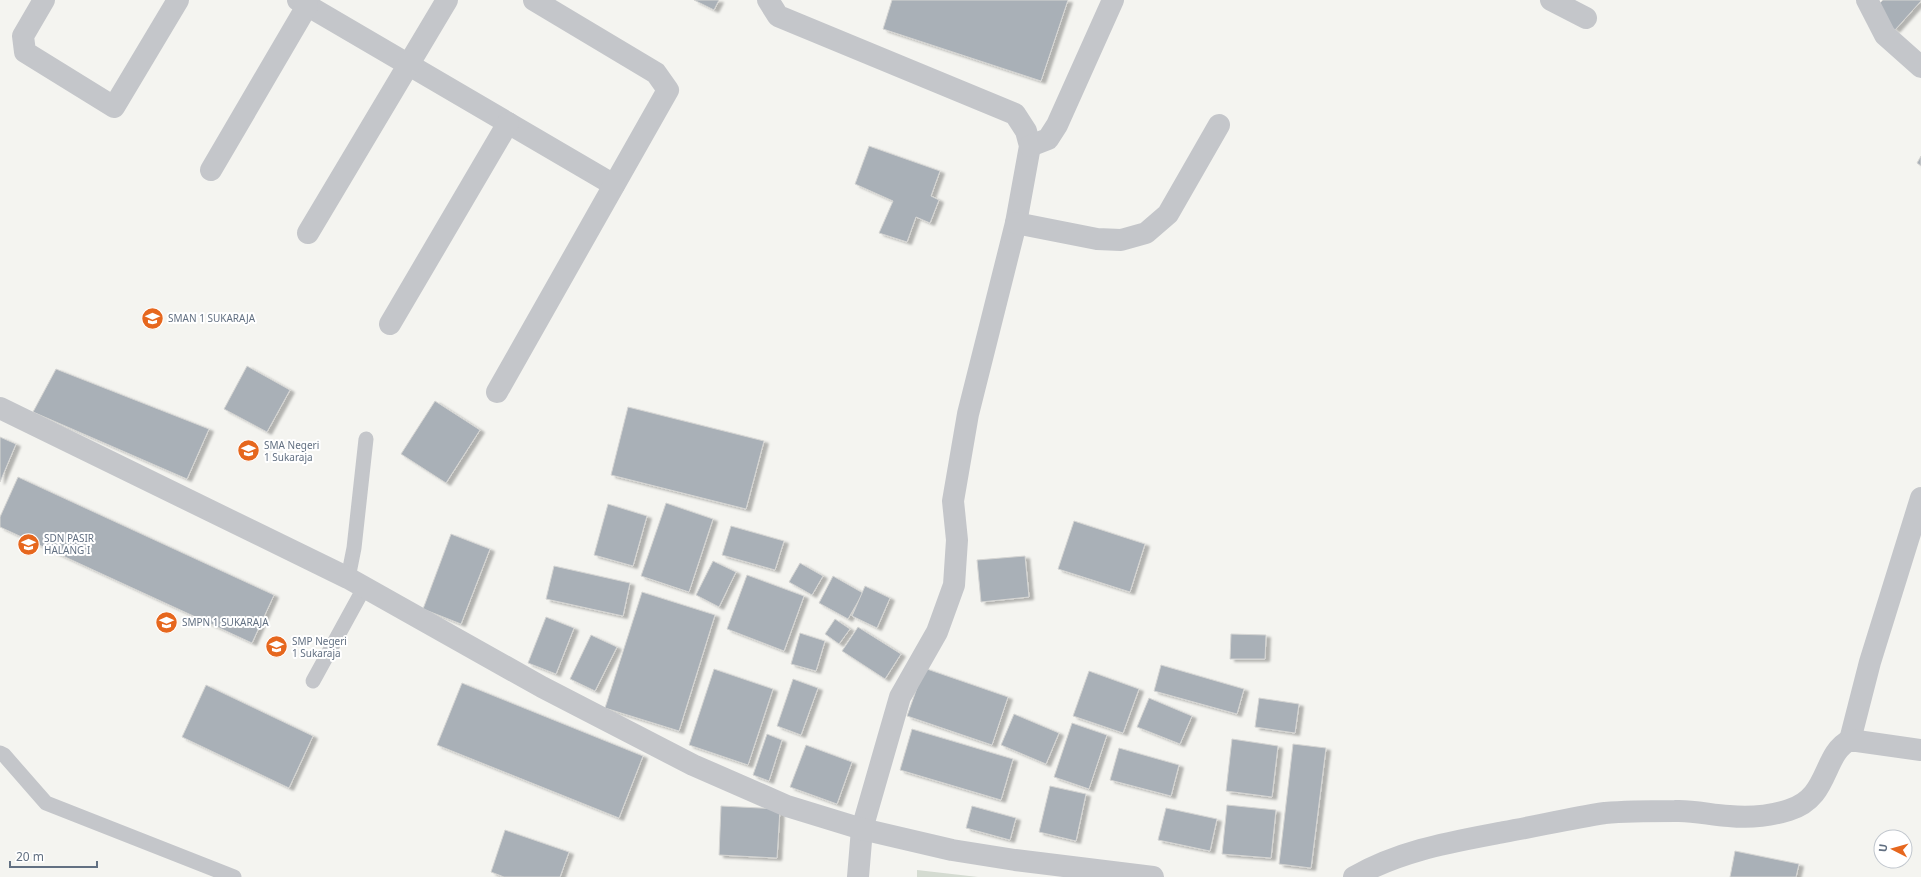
<svg xmlns="http://www.w3.org/2000/svg" width="1921" height="877" font-family="'Noto Sans',sans-serif">
  <style>
    .green { fill: #d4dbd1 }
    .building { fill: #a9b0b7; stroke: #d5d5d3; filter: url(#shadow) }
    .lines { fill: none; stroke-linecap: round; stroke-linejoin: round }
    .service { stroke: #c4c6ca; stroke-width: 15 }
    .minor { stroke: #c4c6ca; stroke-width: 22 }
    .labels { text-anchor: middle; stroke-width: 4; stroke-linejoin: round; paint-order: stroke }
    .poi-label { font-size: 10px; fill: #627082; stroke: #fff; text-anchor: start }
  </style>
  <defs>
    <filter id="shadow"><feDropShadow dx="4.5" dy="2.5" stdDeviation="1" flood-color="#0004"/></filter>
  </defs>
  <rect width="100%" height="100%" fill="#f4f4f0"/>
  <polygon class="green" points="917,870 978,877 917,877"/>
  <g class="building">
    <polygon points="694,0 719,0 714,10"/>
    <polygon points="892,0 1068,0 1041,81 883,29"/>
    <polygon points="1883,0 1921,0 1921,1 1895,30 1873,10"/>
    <polygon points="869,146 940,171 931,196 939,200 930,223 916,217 907,242 879,233 893,201 855,184"/>
    <polygon points="1921,156 1921,166 1917,163"/>
    <polygon points="247,366 290,390 267,432 224,409"/>
    <polygon points="56,369 209,429 187,479 33,412"/>
    <polygon points="435,401 480,430 446,483 401,454"/>
    <polygon points="628,407 764,441 746,509 611,475"/>
    <polygon points="0,437 16,444 0,482"/>
    <polygon points="18,477 274,595 252,643 0,527 0,517"/>
    <polygon points="666,503 713,519 689,592 641,576"/>
    <polygon points="608,504 647,516 633,566 594,555"/>
    <polygon points="1074,521 1145,544 1130,592 1058,569"/>
    <polygon points="731,526 784,541 775,570 722,555"/>
    <polygon points="451,534 490,549 461,624 423,609"/>
    <polygon points="1025,556 1029,597 981,602 977,560"/>
    <polygon points="713,561 736,572 719,607 696,595"/>
    <polygon points="800,563 823,576 812,595 789,582"/>
    <polygon points="554,566 630,583 623,616 546,599"/>
    <polygon points="747,575 804,596 784,651 727,629"/>
    <polygon points="833,576 863,593 848,619 819,603"/>
    <polygon points="865,586 890,598 877,628 852,616"/>
    <polygon points="642,592 715,615 679,731 605,708"/>
    <polygon points="546,617 574,628 556,674 528,663"/>
    <polygon points="835,619 850,629 839,644 825,634"/>
    <polygon points="858,627 901,654 885,679 842,651"/>
    <polygon points="800,633 825,641 816,671 791,664"/>
    <polygon points="1231,634 1266,635 1265,659 1230,659"/>
    <polygon points="591,635 617,647 595,691 570,679"/>
    <polygon points="1161,665 1244,689 1237,714 1154,691"/>
    <polygon points="924,668 1008,697 992,745 907,716"/>
    <polygon points="714,669 773,689 748,765 689,745"/>
    <polygon points="1089,671 1139,689 1123,733 1073,716"/>
    <polygon points="793,679 818,688 801,735 777,726"/>
    <polygon points="462,683 643,756 619,818 437,745"/>
    <polygon points="206,685 313,736 289,788 182,737"/>
    <polygon points="1149,698 1192,716 1180,744 1137,727"/>
    <polygon points="1259,698 1299,704 1295,733 1255,727"/>
    <polygon points="1014,714 1059,733 1046,764 1001,745"/>
    <polygon points="1072,723 1107,735 1089,789 1054,777"/>
    <polygon points="912,729 1013,759 1001,800 900,770"/>
    <polygon points="767,734 782,740 769,781 753,775"/>
    <polygon points="1232,739 1278,746 1272,797 1226,791"/>
    <polygon points="1293,744 1326,748 1311,868 1279,864"/>
    <polygon points="806,745 852,762 837,804 790,787"/>
    <polygon points="1119,748 1179,765 1171,796 1110,780"/>
    <polygon points="1050,786 1086,794 1076,841 1039,832"/>
    <polygon points="1227,805 1276,810 1271,858 1222,854"/>
    <polygon points="721,806 780,809 777,858 719,855"/>
    <polygon points="972,806 1016,818 1010,840 966,828"/>
    <polygon points="1166,808 1217,819 1210,851 1158,840"/>
    <polygon points="505,830 569,852 560,877 504,877 491,872"/>
    <polygon points="1735,851 1799,864 1796,877 1730,877"/>
  </g>
  <g class="lines">
    <g class="service">
      <polyline points="348,578 354,548 366,439"/>
      <polyline points="313,681 364,588"/>
      <polyline points="0,753 4,755 46,803 234,877"/>
    </g>
    <g class="minor">
      <polyline points="44,0 23,36 25,52 114,107 178,0"/>
      <polyline points="298,0 614,185"/>
      <polyline points="768,0 778,16 1015,114 1026,131 1030,146 1016,223 968,414 953,501 957,540 954,585 937,632 900,697 862,829 858,877"/>
      <polyline points="1551,0 1586,18"/>
      <polyline points="1867,0 1885,35 1921,67"/>
      <polyline points="1030,146 1048,139 1057,125 1113,0"/>
      <polyline points="211,170 307,6"/>
      <polyline points="1016,223 1097,239 1121,240 1146,233 1168,214 1219,125"/>
      <polyline points="308,233 447,0"/>
      <polyline points="390,324 508,123"/>
      <polyline points="497,392 668,90 656,73 534,0"/>
      <polyline points="0,408 348,578 542,687 693,765 787,806 862,829 952,850 1015,860 1153,877"/>
      <polyline points="1850,740 1870,662 1921,498"/>
      <path d="M 1354,877 C 1401,850 1452,842 1504,832 C 1538,826 1571,818 1605,813 C 1628,811 1652,811 1675,811 C 1693,810 1711,815 1729,816 C 1748,818 1770,816 1789,810 C 1830,798 1822,754 1850,740 L 1921,750"/>
    </g>
  </g>
  <defs>
    <symbol id="university-disc" viewBox="-11 -11 22 22"><circle r="9.5" fill="#e6671e" stroke="#fff"/><path d="M0-5L7-2L0 1L-7-2ZM-4 1L0 2.5L4 1V4Q0 6-4 4Z" fill="#fff"/></symbol>
    <symbol id="school-disc" viewBox="-11 -11 22 22"><circle r="9.5" fill="#e6671e" stroke="#fff"/><path d="M0-5L7-2L0 1L-7-2ZM-4 1L0 2.5L4 1V4Q0 6-4 4Z" fill="#fff"/></symbol>
  </defs>
  <g fill-rule="evenodd">
    <use href="#university-disc" x="140" y="306" width="25" height="25"/>
    <use href="#school-disc" x="236" y="438" width="25" height="25"/>
    <use href="#school-disc" x="16" y="532" width="25" height="25"/>
    <use href="#school-disc" x="154" y="610" width="25" height="25"/>
    <use href="#school-disc" x="264" y="634" width="25" height="25"/>
  </g>
  <g class="labels">
    <g class="poi-label">
      <text x="168" y="322">SMAN 1 SUKARAJA</text>
      <text x="264" y="449">SMA Negeri<tspan x="264" dy="12">1 Sukaraja</tspan></text>
      <text x="44" y="542">SDN PASIR<tspan x="44" dy="12">HALANG I</tspan></text>
      <text x="182" y="626">SMPN 1 SUKARAJA</text>
      <text x="292" y="645">SMP Negeri<tspan x="292" dy="12">1 Sukaraja</tspan></text>
    </g>
  </g>
  <g transform="translate(1893 849) rotate(276)"><circle r="19" fill="#ffffff" stroke="#c0c6cd"/>
  <path d="M0-3L7 15L0 10L-7 15Z" fill="#e6671e"/>
  <text y="-6" font-size="11" font-weight="bold" text-anchor="middle" fill="#627082">U</text>
  </g>
  <path d="M10 861v6h87v-6" fill="none" stroke="#627082" stroke-width="2"/>
  <text x="16" y="861" font-size="12" fill="#627082" stroke="#ffffff" stroke-width="3" paint-order="stroke">20 m</text>
</svg>
